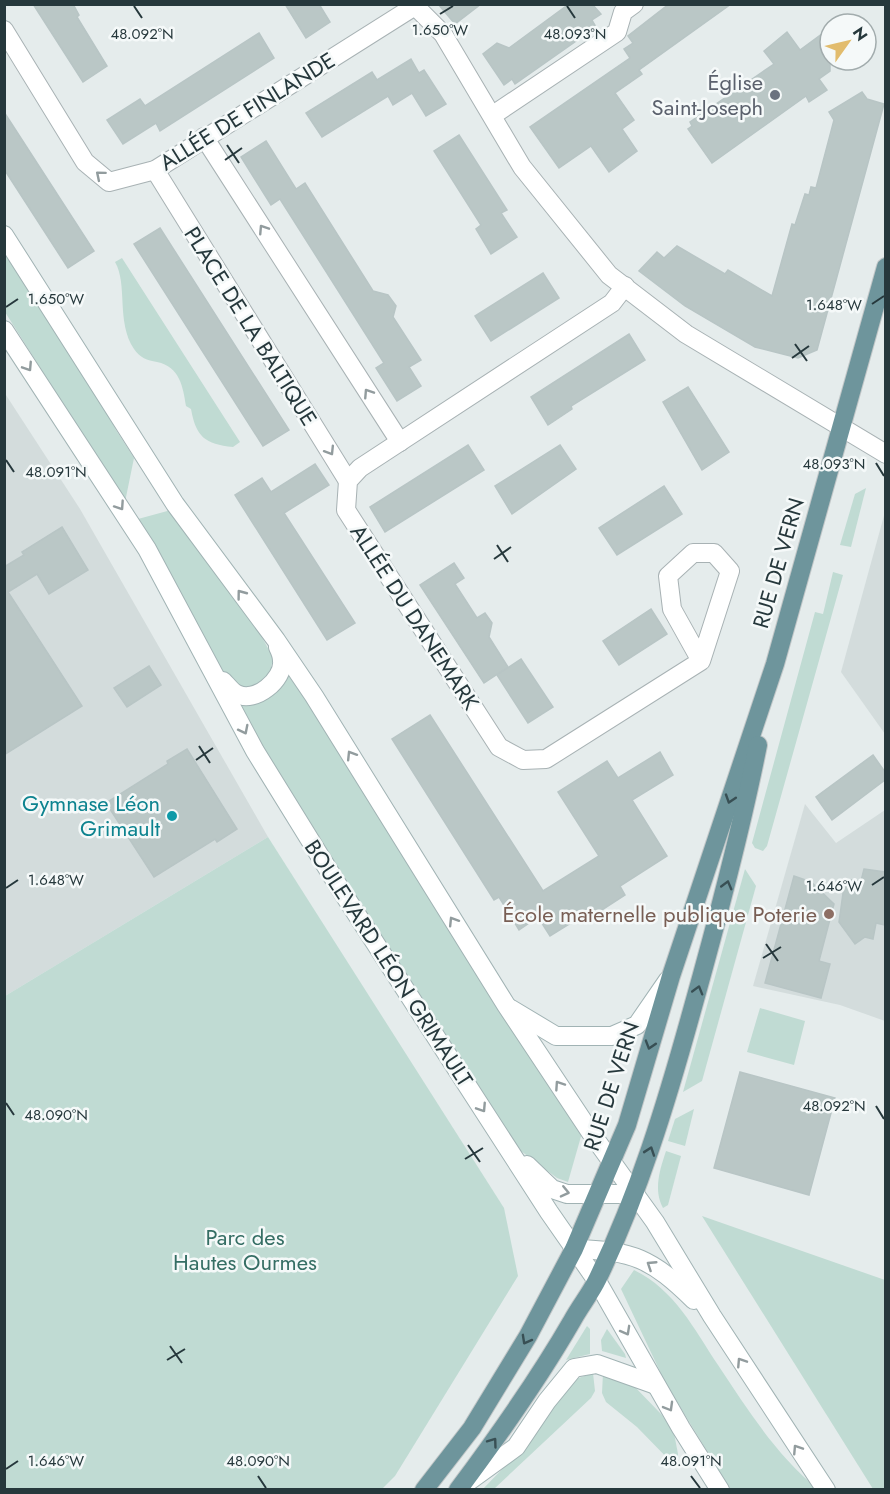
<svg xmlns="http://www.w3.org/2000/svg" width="890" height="1494" font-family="Jost,sans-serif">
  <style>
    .built { fill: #d3dcdc }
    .green { fill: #c0dbd3 }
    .building { fill: #bac7c6; stroke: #b8c5c5; stroke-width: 1.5 }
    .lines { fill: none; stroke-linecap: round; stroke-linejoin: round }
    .street-casing { stroke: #a8b2b4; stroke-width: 20 }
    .secondary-casing { stroke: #a1b3b4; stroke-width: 20 }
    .primary-casing { stroke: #c2c7c8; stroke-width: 20 }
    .street { stroke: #fff; stroke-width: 18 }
    .secondary { stroke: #fff; stroke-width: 18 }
    .primary { stroke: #6e959c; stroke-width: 18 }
    .oneway { stroke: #929c9e }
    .oneway2 { stroke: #384f54 }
    .ticks { fill: none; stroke: #26383c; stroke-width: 2 }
    .worship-dot { fill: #6b7280; stroke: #f5f9f9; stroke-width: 2 }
    .culture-dot { fill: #0f9aa8; stroke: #f5f9f9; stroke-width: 2 }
    .education-dot { fill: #8d6e63; stroke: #f5f9f9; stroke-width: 2 }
    .labels { text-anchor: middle; stroke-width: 5; stroke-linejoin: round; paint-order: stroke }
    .worship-label { font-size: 22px; fill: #5b616d; stroke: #f5f9f9; text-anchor: end }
    .street-label { font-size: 22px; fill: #26383c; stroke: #f5f9f9 }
    .culture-label { font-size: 22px; fill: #0d838f; stroke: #f5f9f9; text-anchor: end }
    .education-label { font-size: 22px; fill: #785e54; stroke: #f5f9f9; text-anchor: end }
    .park-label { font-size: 22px; fill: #356e64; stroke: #f5f9f9 }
    .ticks-label { font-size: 15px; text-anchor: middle; fill: #26383c; stroke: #f5f9f9; stroke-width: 5; stroke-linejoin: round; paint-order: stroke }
  </style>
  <rect width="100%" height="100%" fill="#e5ecec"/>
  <g class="built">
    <polygon points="4,392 80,509 268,837 5,996"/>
    <polygon points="885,512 885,734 841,672"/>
    <polygon points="805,804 836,843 885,810 885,1021 840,1005 753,986"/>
  </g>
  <g class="green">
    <polygon points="5,245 88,375 116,430 134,458 125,502 5,312"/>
    <path d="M 122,258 L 240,442 L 233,447 C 205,444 196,437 191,409 L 186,406 C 183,387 180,367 157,362 C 147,360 140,358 134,349 C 116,322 128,284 115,262 Z"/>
    <polygon points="866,488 851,547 840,545 855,494"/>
    <polygon points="171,510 247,611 273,657 270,674 254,687 236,687 216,667 138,519"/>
    <polygon points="833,572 843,575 767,846 763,851 755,848 752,843 815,612 823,614"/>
    <polygon points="288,675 336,742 582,1133 568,1182 557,1178 517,1148 422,1003 235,701 274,691"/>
    <polygon points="268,837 504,1208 518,1276 395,1476 382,1489 5,1489 5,996"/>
    <polygon points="745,869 756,886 702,1081 683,1092"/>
    <polygon points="760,1008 805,1021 794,1065 747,1052"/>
    <polygon points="694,1109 685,1146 668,1141 675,1119"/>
    <path d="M 666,1151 L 681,1156 L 668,1205 L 663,1208 C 653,1190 660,1169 666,1151 Z"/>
    <polygon points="702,1216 885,1280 885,1489 873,1489"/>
    <path d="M 634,1270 C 675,1290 694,1329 718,1365 C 748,1410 776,1455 818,1489 L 730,1489 L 665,1382 L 621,1289 Z"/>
    <polygon points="587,1326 590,1329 590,1354 566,1360"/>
    <polygon points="607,1329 625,1354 626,1358 602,1351 601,1340"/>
    <polygon points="593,1373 595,1391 591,1398 494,1489 482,1490 513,1458 573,1380"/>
    <polygon points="603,1373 631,1383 662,1415 674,1433 678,1454 676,1467 637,1427 606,1402 602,1393"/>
  </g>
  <g class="building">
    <polygon points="33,4 73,4 79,15 77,17 107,66 83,82"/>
    <polygon points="285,4 319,4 330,22 306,38"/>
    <polygon points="438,4 481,4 455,24"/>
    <polygon points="569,4 592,4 601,14 592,20 596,27 515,84 512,79 504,85 483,54 497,43 509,48"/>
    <polygon points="669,4 731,4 639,70 642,74 615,93 634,120 622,129 637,151 609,172 591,146 559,168 530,127 630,58 624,49 633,43 628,36"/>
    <polygon points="830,28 830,71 819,79 827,90 809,102 806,96 712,163 688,129 692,126 690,122 774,64 764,51 787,32 800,50"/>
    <polygon points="259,33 274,58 160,131 156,123 123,144 107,120 140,99 145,106"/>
    <polygon points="411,59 419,73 424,70 446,104 426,116 412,93 393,105 388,96 322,137 306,113 372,72 377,80"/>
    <polygon points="862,92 867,99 884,104 817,350 798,358 755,347 685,306 639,271 657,252 664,258 677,246 725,274 728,270 772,296 792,224 795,225 805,194 809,195 811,187 816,188 834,120 829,112"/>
    <polygon points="4,112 94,251 68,268 4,169"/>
    <polygon points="459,135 507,210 501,213 517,237 491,254 476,229 481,225 434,151"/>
    <polygon points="266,141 296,189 305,183 373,291 388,295 396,306 393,317 421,360 409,367 421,386 397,401 376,368 384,363 280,199 271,205 241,157"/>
    <polygon points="160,228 289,430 263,446 134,244"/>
    <polygon points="543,273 559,298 491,341 475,316"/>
    <polygon points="629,334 645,360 571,406 572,409 548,425 531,397"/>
    <polygon points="688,387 729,452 702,470 663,402"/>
    <polygon points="468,445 484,470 385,532 370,507"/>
    <polygon points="560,445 576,469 512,514 495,486"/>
    <polygon points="315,464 329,485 284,513 355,623 327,640 235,495 262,478 271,492"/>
    <polygon points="664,486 682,514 617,555 599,528"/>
    <polygon points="62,527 88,570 49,594 37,574 8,592 82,706 4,755 4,567 24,555 22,552"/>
    <polygon points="454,563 464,578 455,584 477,618 485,613 492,623 489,637 508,667 484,683 420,585"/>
    <polygon points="651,609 667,634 619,665 603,641"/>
    <polygon points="521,659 553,707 528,723 497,675"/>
    <polygon points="149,666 161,685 127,707 114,688"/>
    <polygon points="430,715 543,891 599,856 558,792 607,761 618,778 660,752 673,775 632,800 667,856 620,886 625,895 585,921 582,916 550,936 538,917 519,930 499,897 494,900 392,739"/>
    <polygon points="187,749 237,829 217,842 215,839 154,877 106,803 168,764 167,761"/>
    <polygon points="873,755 885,772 885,780 832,820 816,797"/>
    <polygon points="864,869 885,872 885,925 876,923 873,939 865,937 855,944 839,922 845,879 861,881"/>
    <polygon points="794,876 811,882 834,904 819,961 830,964 821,998 765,983"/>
    <polygon points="740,1072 835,1098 809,1195 714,1168"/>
  </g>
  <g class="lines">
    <defs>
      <g id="street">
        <polyline points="413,4 443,34 522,167 609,275 686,334 886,454"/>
        <polyline points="4,30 85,162 109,182 155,170 415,6"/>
        <polyline points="493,115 617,32 623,12 634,4"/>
        <polyline points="204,137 400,442"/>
        <polyline points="155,170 348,481"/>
        <polyline points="625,286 612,303 360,468 348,481 346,510 499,747 523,760 546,759 701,661 730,571 714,553 693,553 668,576 672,609 701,661"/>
      </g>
      <g id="secondary">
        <polyline points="4,235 175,504 276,640 314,696 506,1005 591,1133 655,1222 712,1316 826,1490"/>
        <polyline points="4,330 147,549 255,751 339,887 549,1212 597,1281 681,1428 720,1490"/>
        <path d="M 223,681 C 227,685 232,692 237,694 C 255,704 284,679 282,661 C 282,657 280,651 278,647"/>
        <polyline points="511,1009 556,1036 612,1036 637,1025 668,980"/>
        <polyline points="527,1165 552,1189 567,1194 635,1194"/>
        <path d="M 574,1249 C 633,1250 652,1259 694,1300"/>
        <polyline points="465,1484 516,1447 547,1401 574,1368 597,1364 656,1385"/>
      </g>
      <g id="primary">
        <polyline points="424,1490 472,1428 528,1336 574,1249 627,1125 671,976 775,664 886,267"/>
        <path d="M 458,1490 C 499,1435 538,1380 572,1321 C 580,1306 591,1293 598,1278 C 639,1193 666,1104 691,1014 C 716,925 740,836 758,745"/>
      </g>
    </defs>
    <use href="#street" class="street-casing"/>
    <use href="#secondary" class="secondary-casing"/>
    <use href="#primary" class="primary-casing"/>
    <use href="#street" class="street"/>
    <use href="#secondary" class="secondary"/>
    <use href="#primary" class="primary"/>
  </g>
  <defs><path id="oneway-chevron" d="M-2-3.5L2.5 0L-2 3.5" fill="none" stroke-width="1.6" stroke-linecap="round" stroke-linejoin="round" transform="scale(1.5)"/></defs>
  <g class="oneway">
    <use href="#oneway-chevron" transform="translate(100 175) rotate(-140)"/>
    <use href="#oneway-chevron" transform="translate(263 229) rotate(-123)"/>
    <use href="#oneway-chevron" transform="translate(28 367) rotate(57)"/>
    <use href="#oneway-chevron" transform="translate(368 393) rotate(-123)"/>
    <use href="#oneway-chevron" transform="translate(330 451) rotate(58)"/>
    <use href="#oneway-chevron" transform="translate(120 506) rotate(56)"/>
    <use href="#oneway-chevron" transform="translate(241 594) rotate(-127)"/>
    <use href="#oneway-chevron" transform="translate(244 730) rotate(63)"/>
    <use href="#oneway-chevron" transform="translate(351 755) rotate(-122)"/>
    <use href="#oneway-chevron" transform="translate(453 921) rotate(-122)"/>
    <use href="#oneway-chevron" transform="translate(559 1085) rotate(-124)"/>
    <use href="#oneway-chevron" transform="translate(482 1108) rotate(57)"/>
    <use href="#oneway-chevron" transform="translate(565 1192) rotate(13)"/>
    <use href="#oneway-chevron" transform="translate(651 1265) rotate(-147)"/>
    <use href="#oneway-chevron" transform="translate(626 1331) rotate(61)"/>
    <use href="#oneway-chevron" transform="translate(741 1362) rotate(-123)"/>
    <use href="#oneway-chevron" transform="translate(669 1407) rotate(60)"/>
    <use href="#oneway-chevron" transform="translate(797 1449) rotate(-123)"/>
  </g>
  <g class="oneway2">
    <use href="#oneway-chevron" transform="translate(730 799) rotate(108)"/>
    <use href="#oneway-chevron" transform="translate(727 885) rotate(-75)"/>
    <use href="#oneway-chevron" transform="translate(698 990) rotate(-74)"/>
    <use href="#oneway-chevron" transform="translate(650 1045) rotate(107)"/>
    <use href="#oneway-chevron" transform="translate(650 1151) rotate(-71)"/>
    <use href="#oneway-chevron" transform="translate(526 1340) rotate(119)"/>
    <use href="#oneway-chevron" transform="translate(493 1442) rotate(-54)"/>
  </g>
  <path class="ticks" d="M 134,6 L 142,18M 567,6 L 575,18M 440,14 L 453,6M 227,145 L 239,163M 225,160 L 242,148M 872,304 L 884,296M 6,307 L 18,299M 795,344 L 807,361M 792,358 L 809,346M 6,460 L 14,472M 876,463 L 884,476M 497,545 L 508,562M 494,559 L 511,547M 199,746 L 210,763M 196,760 L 213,748M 872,885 L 884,877M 6,888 L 18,880M 766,944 L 778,961M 763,958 L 781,947M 6,1103 L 14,1115M 876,1106 L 884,1119M 468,1145 L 480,1162M 465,1159 L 483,1148M 170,1346 L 182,1363M 167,1360 L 185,1349M 6,1469 L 18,1461M 258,1476 L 266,1488M 691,1476 L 700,1488"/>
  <circle class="worship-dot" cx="775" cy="95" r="6"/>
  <circle class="culture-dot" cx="172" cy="816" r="6"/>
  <circle class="education-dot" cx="829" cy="914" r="6"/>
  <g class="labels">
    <g class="worship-label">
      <text x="763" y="90">Église<tspan x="763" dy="25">Saint-Joseph</tspan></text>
    </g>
    <g class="street-label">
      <text transform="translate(247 111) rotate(-32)" y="8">ALLÉE DE FINLANDE</text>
      <text transform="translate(251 326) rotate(58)" y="8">PLACE DE LA BALTIQUE</text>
      <text transform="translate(778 563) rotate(-74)" y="8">RUE DE VERN</text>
      <text transform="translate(415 617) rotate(57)" y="8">ALLÉE DU DANEMARK</text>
      <text transform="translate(389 963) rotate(57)" y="8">BOULEVARD LÉON GRIMAULT</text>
      <text transform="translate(611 1086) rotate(-72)" y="8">RUE DE VERN</text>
    </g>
    <g class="culture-label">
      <text x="160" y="811">Gymnase Léon<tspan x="160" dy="25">Grimault</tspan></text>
    </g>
    <g class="education-label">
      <text x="817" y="922">École maternelle publique Poterie</text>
    </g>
    <g class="park-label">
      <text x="245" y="1245">Parc des<tspan x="245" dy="25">Hautes Ourmes</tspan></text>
    </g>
  </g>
  <g class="ticks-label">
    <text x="440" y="35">1.650°W</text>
    <text x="142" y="39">48.092°N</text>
    <text x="575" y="39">48.093°N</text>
    <text x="56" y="304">1.650°W</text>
    <text x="834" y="310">1.648°W</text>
    <text x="834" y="469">48.093°N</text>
    <text x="56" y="477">48.091°N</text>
    <text x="56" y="885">1.648°W</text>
    <text x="834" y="891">1.646°W</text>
    <text x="834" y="1111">48.092°N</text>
    <text x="56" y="1120">48.090°N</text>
    <text x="258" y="1466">48.090°N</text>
    <text x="691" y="1466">48.091°N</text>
    <text x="56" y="1466">1.646°W</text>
  </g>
  <rect width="890" height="1494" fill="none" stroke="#26383c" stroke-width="12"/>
  <g transform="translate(848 42) rotate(56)"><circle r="28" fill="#f5f9f9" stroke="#a2acad" stroke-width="1.5"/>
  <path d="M0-4.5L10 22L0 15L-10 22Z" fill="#e2bc6d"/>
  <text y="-9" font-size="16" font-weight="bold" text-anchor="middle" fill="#26383c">N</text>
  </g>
</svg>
